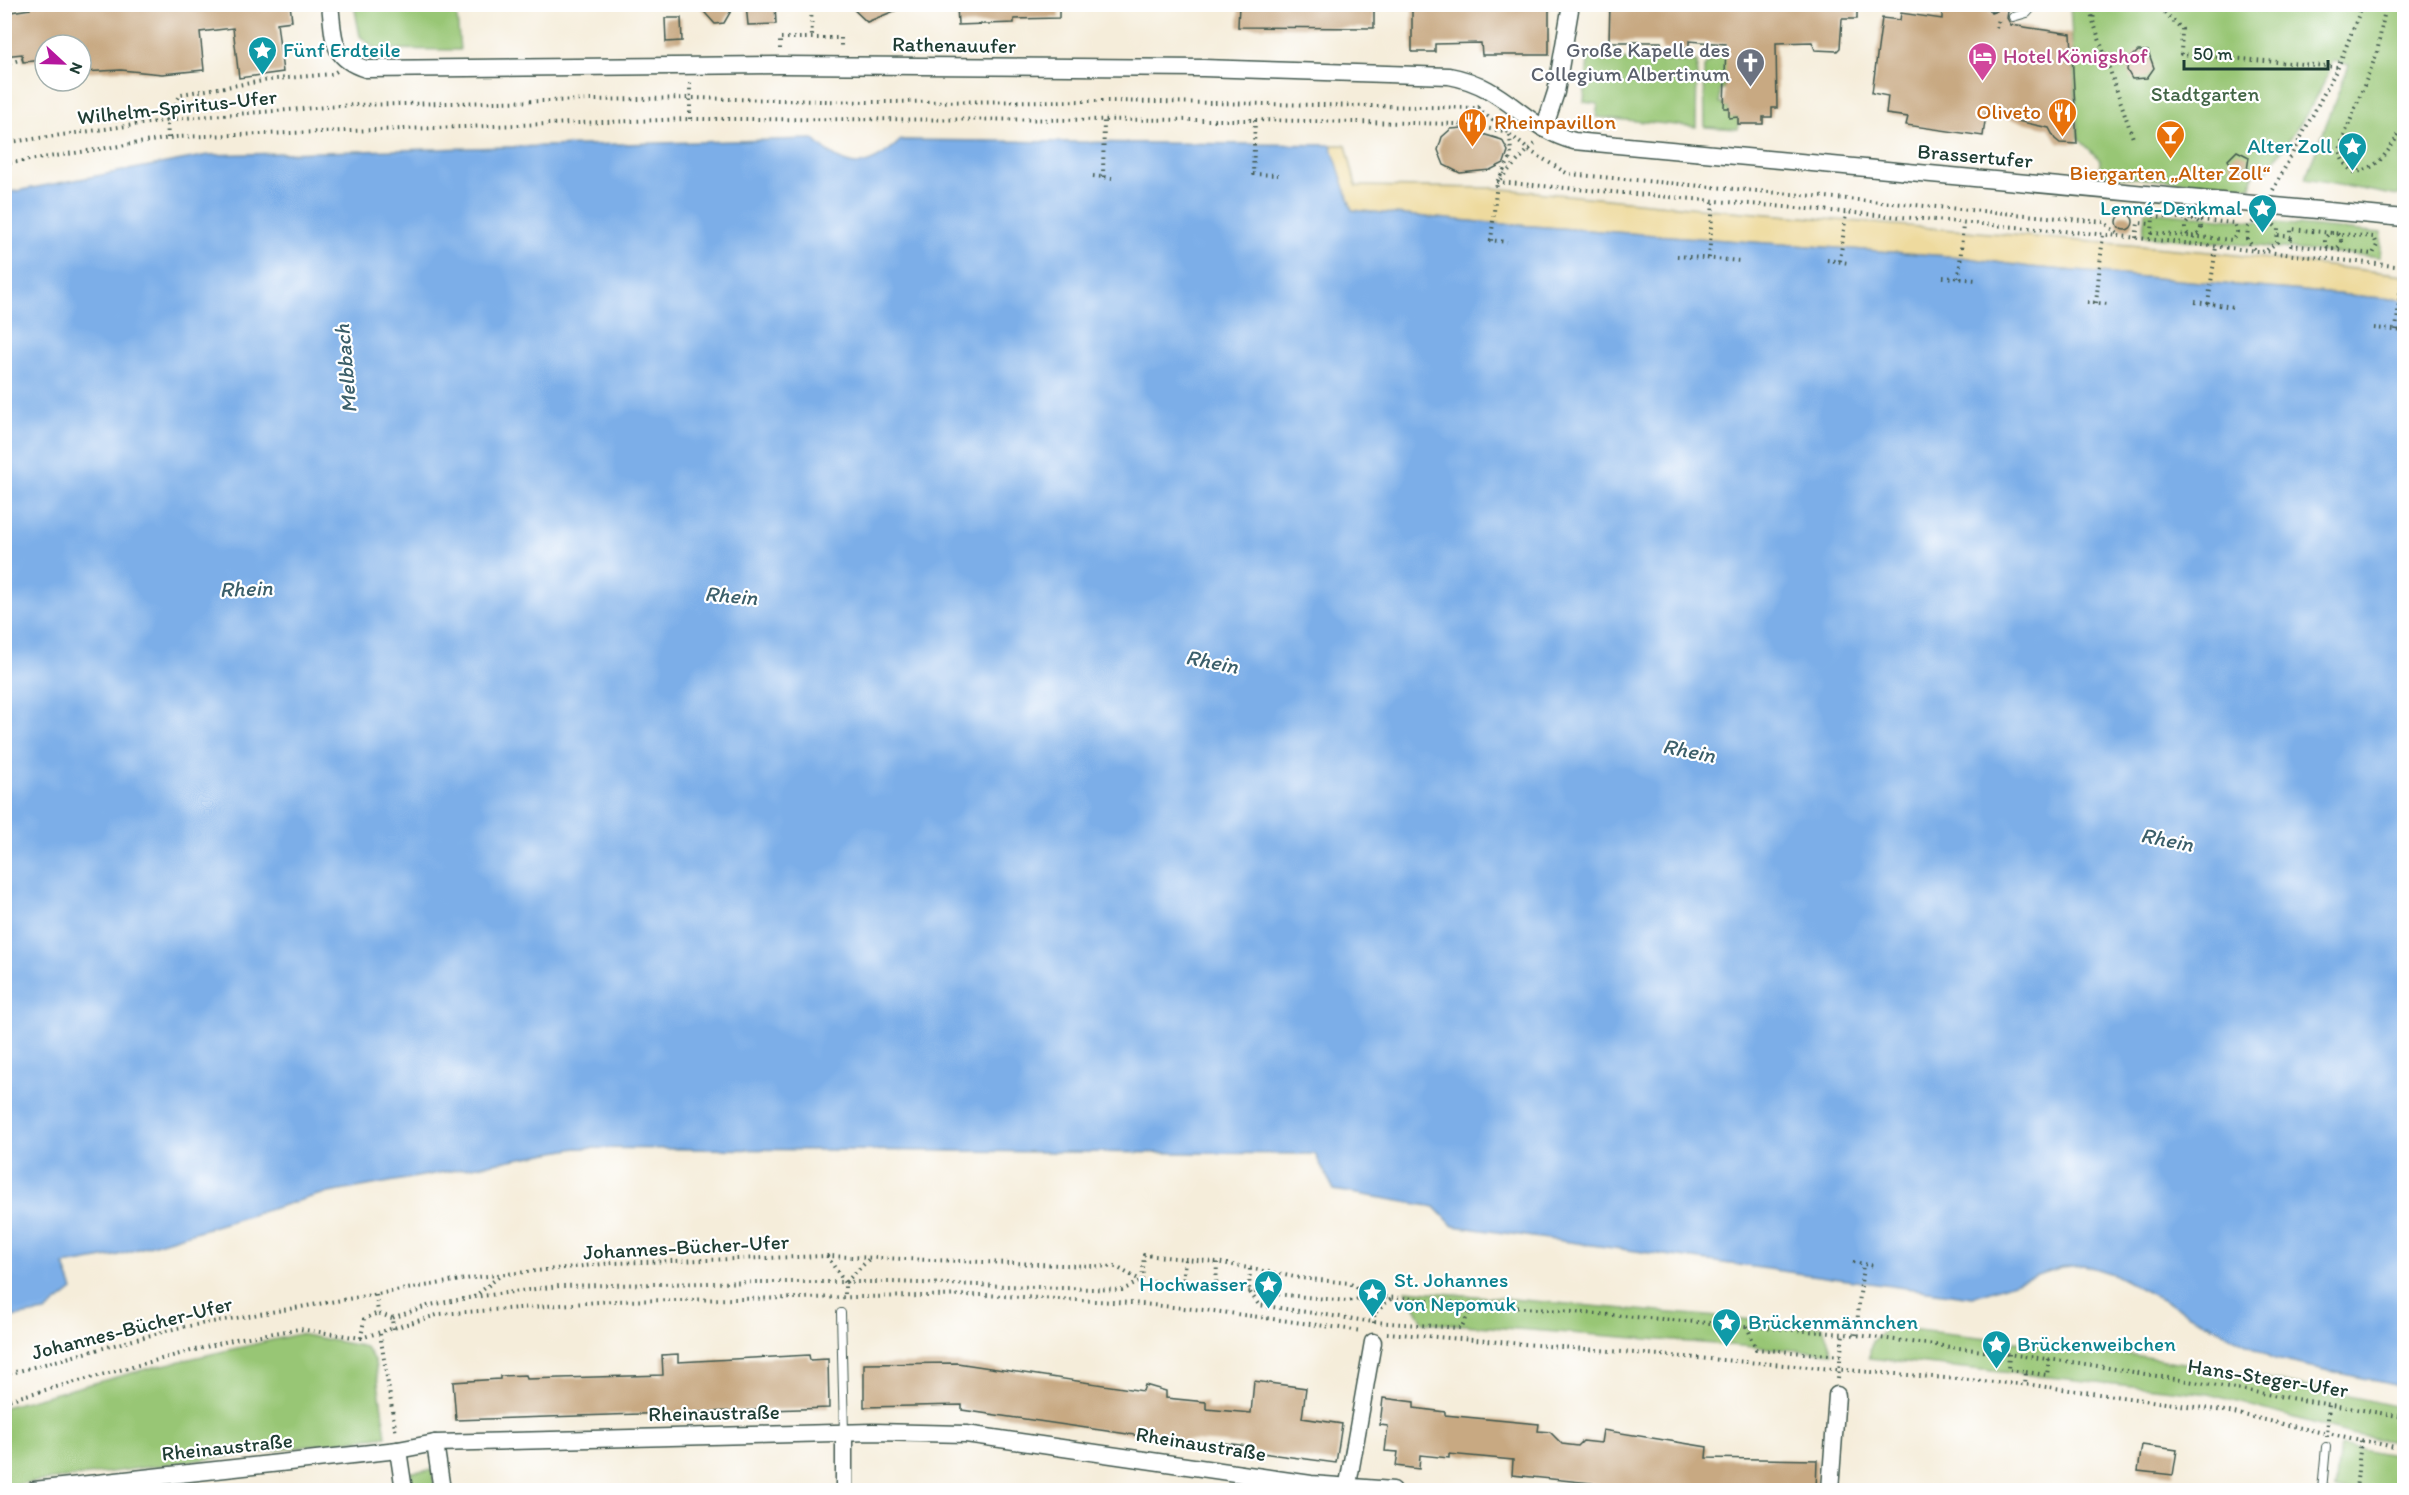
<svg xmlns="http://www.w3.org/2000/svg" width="2409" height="1495" font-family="Itim,sans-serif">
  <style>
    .green { fill: #98c674; stroke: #5c8254; stroke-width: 1.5 }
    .sand { fill: #eeda9e; stroke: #868c69; stroke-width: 1.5 }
    .water { fill: #7baee8; stroke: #4d768e; stroke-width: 1.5 }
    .building { fill: #c8a982 }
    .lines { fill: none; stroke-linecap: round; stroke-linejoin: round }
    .lane-casing { stroke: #3f574d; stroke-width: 10 }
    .street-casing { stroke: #3f574d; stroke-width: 19 }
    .path { stroke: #3f574d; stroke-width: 4; stroke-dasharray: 1.5 4.5; stroke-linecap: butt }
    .lane { stroke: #fff; stroke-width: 8 }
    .street { stroke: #fff; stroke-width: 16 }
    .labels { text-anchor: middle; stroke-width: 4.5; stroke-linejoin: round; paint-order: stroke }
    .street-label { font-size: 21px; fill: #1f3d34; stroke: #fff }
    .culture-label { font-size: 21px; fill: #0d838f; stroke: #fff; text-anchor: start }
    .worship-label { font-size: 21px; fill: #5b616d; stroke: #fff; text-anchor: end }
    .hotel-label { font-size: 21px; fill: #b23c85; stroke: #fff; text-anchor: start }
    .park-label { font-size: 21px; fill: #436647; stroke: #fff }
    .food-label { font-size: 21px; fill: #c56008; stroke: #fff; text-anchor: end }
    .water-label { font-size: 22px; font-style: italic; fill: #3b5f6a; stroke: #fff }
  </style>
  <rect width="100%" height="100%" fill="#fff"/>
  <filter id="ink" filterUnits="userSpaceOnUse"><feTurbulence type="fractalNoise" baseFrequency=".0167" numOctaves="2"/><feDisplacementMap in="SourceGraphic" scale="12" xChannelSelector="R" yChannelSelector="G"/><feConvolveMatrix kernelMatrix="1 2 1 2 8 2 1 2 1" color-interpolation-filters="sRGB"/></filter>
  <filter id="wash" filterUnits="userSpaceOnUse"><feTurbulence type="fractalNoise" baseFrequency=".008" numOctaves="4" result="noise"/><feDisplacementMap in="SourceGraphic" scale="24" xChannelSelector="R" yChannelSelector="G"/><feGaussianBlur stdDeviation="1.35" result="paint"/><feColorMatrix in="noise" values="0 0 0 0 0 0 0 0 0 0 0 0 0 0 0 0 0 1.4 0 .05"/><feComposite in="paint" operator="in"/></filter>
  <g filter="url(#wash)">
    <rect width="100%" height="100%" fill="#f5edda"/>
    <g class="green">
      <polygon points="354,5 456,5 460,50 375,49 360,36"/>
      <path d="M 2070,5 L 2404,5 L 2404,157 L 2401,157 L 2399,196 L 2305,179 L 2349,65 L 2333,61 C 2319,102 2290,138 2265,173 L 2254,172 L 2251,187 L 2099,175 L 2100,160 L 2078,138 Z"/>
      <polygon points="1718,53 1740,54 1729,84 1724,84 1724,89 1720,90 1720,103 1724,103 1724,108 1729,108 1729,117 1738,117 1738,129 1705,127 1704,67"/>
      <polygon points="1588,59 1697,62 1696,127 1596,117 1598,104 1584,102"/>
      <polygon points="2145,211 2382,233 2380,257 2143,236"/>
      <polygon points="1406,1290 1823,1326 1832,1353 1423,1322"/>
      <polygon points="1890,1327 2121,1353 2227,1370 2404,1408 2404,1444 2351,1434 2209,1394 1869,1358 1872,1341"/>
      <polygon points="299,1334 366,1347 375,1362 386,1436 5,1486 4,1407 154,1367"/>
      <polygon points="2340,1445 2404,1457 2404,1490 2335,1490"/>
      <polygon points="432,1470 435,1490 411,1490 411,1472"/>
    </g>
    <polygon class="sand" points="1331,145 1346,145 1356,186 1493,188 1709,209 2210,252 2404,275 2404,300 2030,267 1961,257 1491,223 1351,210"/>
    <path class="water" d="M 813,139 C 847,172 867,172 901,140 L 1331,145 L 1352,210 L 1491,223 L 1961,257 L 2030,267 L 2404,300 L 2404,1387 L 2275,1359 L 2113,1274 L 2084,1265 L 2062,1267 L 1972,1297 L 1453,1226 L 1435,1207 L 1334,1190 L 1315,1154 L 577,1148 L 318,1195 L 115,1256 L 64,1265 L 73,1290 L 45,1312 L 5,1318 L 5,193 L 208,155 Z"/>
    <g id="blocks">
      <g class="building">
        <polygon points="30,4 290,4 292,21 277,23 283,72 239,78 233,28 200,32 204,70 162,74 121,70 81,72 81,45 45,45 45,60 23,62 22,54 4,56 4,13 30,9"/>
        <polygon points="697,4 735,4 724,23 715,24"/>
        <polygon points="746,4 775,4 776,24 748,25"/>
        <polygon points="848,4 909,4 909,5 867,22"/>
        <polygon points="957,4 1059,4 1059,18 1014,19 1014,23 958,25"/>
        <polygon points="1239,4 1374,4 1374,28 1238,27"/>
        <polygon points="1412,4 1549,4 1549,55 1482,55 1481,43 1435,44 1435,52 1412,52"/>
        <polygon points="1610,4 1857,4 1857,19 1842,19 1840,48 1837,51 1815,50 1812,42 1776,43 1777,108 1772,108 1772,117 1763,117 1763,124 1738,124 1738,117 1729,118 1729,108 1724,108 1726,44 1689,41 1689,48 1686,47 1686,50 1663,50 1661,42 1609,42"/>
        <polygon points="1942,4 1985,4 1991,13 1997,11 1998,4 2009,4 2007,18 2011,25 2071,34 2077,144 2060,143 2055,139 2049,128 1986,114 1983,136 1906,125 1908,117 1886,114 1888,96 1872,93 1882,18 1900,20 1901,13 1942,19"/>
        <polygon points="665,18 681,18 682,41 666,42"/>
        <polygon points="2138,51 2148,51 2154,68 2147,78 2132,79 2127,70 2128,61"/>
        <polygon points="1463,128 1502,140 1508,151 1504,163 1490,170 1460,173 1444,165 1438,150 1442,137 1451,129"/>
        <polygon points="2237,151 2249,157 2247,170 2234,172 2228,160"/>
        <circle cx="2125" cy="222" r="8"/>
        <polygon points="678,1354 678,1362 809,1355 810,1360 828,1359 829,1408 456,1420 453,1382 500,1379 500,1376 526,1375 527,1379 663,1375 662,1355"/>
        <polygon points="957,1363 1143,1391 1145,1385 1166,1391 1166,1398 1206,1402 1206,1409 1251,1413 1254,1381 1306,1388 1302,1418 1342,1424 1336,1463 1247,1451 1247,1446 1224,1443 1162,1439 962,1410 962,1405 864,1407 864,1364"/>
        <polygon points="1383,1398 1414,1402 1414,1408 1445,1412 1445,1415 1539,1424 1538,1431 1550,1432 1562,1444 1578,1446 1583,1441 1601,1443 1603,1430 1707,1447 1706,1458 1817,1460 1816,1491 1625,1491 1591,1483 1512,1475 1513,1460 1449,1454 1449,1458 1420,1455 1419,1469 1396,1466 1398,1452 1385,1451 1388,1426 1380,1425"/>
        <polygon points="2142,1445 2177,1450 2173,1475 2138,1471"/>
      </g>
    </g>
  </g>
  <g filter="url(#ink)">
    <use href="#blocks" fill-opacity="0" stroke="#3f574d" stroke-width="1.5"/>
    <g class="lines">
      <defs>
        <g id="lane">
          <polyline points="1991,4 1992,7"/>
          <polyline points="2013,17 2027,13 2035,4"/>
          <polyline points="841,1313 844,1433"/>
          <polyline points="2322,1490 2326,1447"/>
        </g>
        <g id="street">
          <path d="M 330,4 C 334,38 330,58 366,69 L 781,65 L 1203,68 L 1449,76 C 1506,86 1524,128 1574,141 L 2404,218"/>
          <polyline points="1544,129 1556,92 1571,4"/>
          <polyline points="844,1433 844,1490"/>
          <polyline points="435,1443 442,1490"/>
          <polyline points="398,1450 404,1490"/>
          <polyline points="34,1490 398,1450 435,1443 873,1432 966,1434 1311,1484 1393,1490"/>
          <polyline points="1347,1490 1373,1342"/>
          <polyline points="1830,1490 1837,1395"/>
        </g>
      </defs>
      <use href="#lane" class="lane-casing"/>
      <use href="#street" class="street-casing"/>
      <g class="path">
        <polyline points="811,4 812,38"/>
        <polyline points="2088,4 2092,18"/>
        <polyline points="2095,4 2093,21 2133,138"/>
        <polyline points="2156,4 2182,29 2181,54 2338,67"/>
        <path d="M 2386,4 L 2377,53 L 2341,144 C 2340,157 2342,163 2353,172 C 2380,171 2391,146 2404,126"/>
        <polyline points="1996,28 2000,17"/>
        <polyline points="780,49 780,38 841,38 841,48"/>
        <polyline points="4,64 23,59"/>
        <polyline points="4,78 4,81"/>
        <polyline points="1478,108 1530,151 1568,174 2104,222 2119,235"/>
        <polyline points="690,119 690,98 867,102 1107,101 1478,108 1482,104"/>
        <polyline points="1255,120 1253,174 1278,175"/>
        <polyline points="168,138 167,120 181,94 276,79 332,74 337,71"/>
        <polyline points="4,143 184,118 353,105 690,98 690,81"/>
        <polyline points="4,164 177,137 690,119 1255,120 1459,124 1510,132 1511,157 1497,182 1491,241"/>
        <polyline points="1093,176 1112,178"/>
        <polyline points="1103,177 1104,119"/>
        <polyline points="1500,179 1536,142"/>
        <polyline points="1497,182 2120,236 2404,267"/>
        <polyline points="2273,190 2338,67 2363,4"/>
        <polygon points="2153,216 2234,223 2237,232 2233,240 2152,233"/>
        <circle cx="2193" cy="228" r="8"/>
        <polyline points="2253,222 2248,227 2247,239 2254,249"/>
        <circle cx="2333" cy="241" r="8"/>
        <polyline points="2278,235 2291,237 2291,229 2374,237 2377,245 2373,254 2291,245 2291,237"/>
        <polyline points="2136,238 2138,223 2151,224"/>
        <polyline points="1489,240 1507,242"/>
        <polyline points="2267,250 2277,242 2278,229 2272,223"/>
        <polyline points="1677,256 1741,261"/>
        <polyline points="1709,258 1713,202"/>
        <polyline points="1827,260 1849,263"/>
        <polyline points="1840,261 1846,213"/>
        <polyline points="1943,277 1977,280"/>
        <polyline points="1959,278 1963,224"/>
        <polyline points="2087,302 2108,304"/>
        <polyline points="2195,302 2235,307"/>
        <polyline points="2096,303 2103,235"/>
        <polyline points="2208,304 2216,247"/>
        <polyline points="2374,328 2404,331"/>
        <polyline points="2396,330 2403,267"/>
        <polyline points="827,1256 845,1283 845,1298"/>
        <polyline points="1853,1262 1875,1266"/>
        <polyline points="1250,1269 1249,1291 1259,1305 1374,1322 1461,1328 1474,1304"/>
        <polyline points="846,1282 870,1258"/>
        <polyline points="1183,1285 1185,1259"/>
        <polyline points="1216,1288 1217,1262"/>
        <polyline points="376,1295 378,1313"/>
        <polyline points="474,1297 559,1286 759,1282 891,1282 1122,1290 1142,1281 1144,1255 1217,1262 1300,1278 1349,1283 1374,1297"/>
        <polyline points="1359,1300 1374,1312"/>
        <polyline points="1376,1312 1392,1298"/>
        <polyline points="1374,1323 1375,1297"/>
        <polyline points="1747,1326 1756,1349 1841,1356"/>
        <polyline points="393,1329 392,1318 430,1305 474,1297 501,1275"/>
        <polyline points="1387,1333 2032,1385 2225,1411 2324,1433"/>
        <polyline points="380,1334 396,1434"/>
        <polyline points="1856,1335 1863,1264"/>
        <polyline points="361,1338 364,1319 378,1313 392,1318"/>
        <polyline points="2009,1354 2008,1370 2026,1372 2025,1385"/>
        <polyline points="2026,1372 2047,1375 2049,1359"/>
        <polyline points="4,1375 177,1328 478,1277 613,1263 827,1256 1116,1267 1142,1281 1347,1301 1375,1297 1402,1298 1856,1335 2079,1363 2404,1417"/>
        <polyline points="1838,1379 1843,1334"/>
        <polyline points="4,1401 236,1339 299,1329 361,1338 440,1314 612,1301 985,1295 1132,1303 1214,1311 1362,1331"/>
        <polyline points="2332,1434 2404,1449"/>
        <polyline points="2327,1437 2329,1403"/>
        <polyline points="2356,1490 2361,1440"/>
      </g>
      <use href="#lane" class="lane"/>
      <use href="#street" class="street"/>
    </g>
  </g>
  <defs>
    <symbol id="sight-pin" viewBox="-11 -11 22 30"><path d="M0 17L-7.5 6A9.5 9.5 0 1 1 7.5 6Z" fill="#0f9aa8" stroke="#fff"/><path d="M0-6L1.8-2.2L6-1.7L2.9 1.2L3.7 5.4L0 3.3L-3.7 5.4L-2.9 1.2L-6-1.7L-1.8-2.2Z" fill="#fff"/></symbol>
    <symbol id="hotel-pin" viewBox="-11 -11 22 30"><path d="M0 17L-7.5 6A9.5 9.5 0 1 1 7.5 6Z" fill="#d1479c" stroke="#fff"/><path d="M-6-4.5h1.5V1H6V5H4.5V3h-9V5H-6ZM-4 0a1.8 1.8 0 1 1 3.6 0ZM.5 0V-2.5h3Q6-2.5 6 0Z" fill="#fff"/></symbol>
    <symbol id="church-pin" viewBox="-11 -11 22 30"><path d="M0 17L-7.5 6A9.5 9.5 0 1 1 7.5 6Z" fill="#6b7280" stroke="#fff"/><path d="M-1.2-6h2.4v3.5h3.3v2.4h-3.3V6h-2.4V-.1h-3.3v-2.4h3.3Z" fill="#fff"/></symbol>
    <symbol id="restaurant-pin" viewBox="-11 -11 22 30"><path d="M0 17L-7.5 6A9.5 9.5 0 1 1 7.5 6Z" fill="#e8710a" stroke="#fff"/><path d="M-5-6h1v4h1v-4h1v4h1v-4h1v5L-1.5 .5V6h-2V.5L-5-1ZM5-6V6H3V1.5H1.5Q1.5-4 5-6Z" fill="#fff"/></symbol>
    <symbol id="bar-pin" viewBox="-11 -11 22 30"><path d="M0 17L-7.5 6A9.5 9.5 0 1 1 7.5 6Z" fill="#e8710a" stroke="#fff"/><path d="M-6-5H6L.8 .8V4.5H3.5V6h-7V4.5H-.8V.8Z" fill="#fff"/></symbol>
  </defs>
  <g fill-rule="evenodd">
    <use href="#sight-pin" x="246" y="34" width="33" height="45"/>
    <use href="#hotel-pin" x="1966" y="40" width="33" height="45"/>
    <use href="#church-pin" x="1734" y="46" width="33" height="45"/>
    <use href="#restaurant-pin" x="2046" y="96" width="33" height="45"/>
    <use href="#restaurant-pin" x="1456" y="106" width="33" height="45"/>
    <use href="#bar-pin" x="2154" y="118" width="33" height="45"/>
    <use href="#sight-pin" x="2336" y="130" width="33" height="45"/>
    <use href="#sight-pin" x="2246" y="192" width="33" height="45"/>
    <use href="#sight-pin" x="1252" y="1268" width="33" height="45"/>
    <use href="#sight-pin" x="1356" y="1276" width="33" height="45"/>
    <use href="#sight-pin" x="1710" y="1306" width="33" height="45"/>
    <use href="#sight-pin" x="1980" y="1328" width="33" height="45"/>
  </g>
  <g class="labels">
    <g class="street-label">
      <text transform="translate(954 45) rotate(1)" y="7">Rathenauufer</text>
      <text transform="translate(177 107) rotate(-6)" y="7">Wilhelm-Spiritus-Ufer</text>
      <text transform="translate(1975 156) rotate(5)" y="7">Brassertufer</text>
      <text transform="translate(686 1247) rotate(-3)" y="7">Johannes-Bücher-Ufer</text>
      <text transform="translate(132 1328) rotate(-14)" y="7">Johannes-Bücher-Ufer</text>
      <text transform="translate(2268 1378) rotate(9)" y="7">Hans-Steger-Ufer</text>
      <text transform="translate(714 1413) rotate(-1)" y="7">Rheinaustraße</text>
      <text transform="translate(1201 1444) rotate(9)" y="7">Rheinaustraße</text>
      <text transform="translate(227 1447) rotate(-6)" y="7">Rheinaustraße</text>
    </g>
    <g class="culture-label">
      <text x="283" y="57">Fünf Erdteile</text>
      <text x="2332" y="153" text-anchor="end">Alter Zoll</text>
      <text x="2242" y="215" text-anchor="end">Lenné-Denkmal</text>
      <text x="1394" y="1287">St. Johannes<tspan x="1394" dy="24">von Nepomuk</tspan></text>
      <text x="1247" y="1291" text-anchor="end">Hochwasser</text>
      <text x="1748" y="1329">Brückenmännchen</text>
      <text x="2017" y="1351">Brückenweibchen</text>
    </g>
    <g class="worship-label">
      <text x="1730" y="57">Große Kapelle des<tspan x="1730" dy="24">Collegium Albertinum</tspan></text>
    </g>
    <g class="hotel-label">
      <text x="2003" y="63">Hotel Königshof</text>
    </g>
    <g class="park-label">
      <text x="2205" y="101">Stadtgarten</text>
    </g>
    <g class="food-label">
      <text x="2041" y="119">Oliveto</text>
      <text x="1494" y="129" text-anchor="start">Rheinpavillon</text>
      <text x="2170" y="180" text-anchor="middle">Biergarten „Alter Zoll“</text>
    </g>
    <g class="water-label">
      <text transform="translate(345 369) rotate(-95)" y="8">Melbbach</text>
      <text transform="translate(246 588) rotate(-2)" y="8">Rhein</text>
      <text transform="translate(731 595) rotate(5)" y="8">Rhein</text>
      <text transform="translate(1212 661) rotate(11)" y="8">Rhein</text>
      <text transform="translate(1689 750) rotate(11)" y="8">Rhein</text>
      <text transform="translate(2167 839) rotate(11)" y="8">Rhein</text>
    </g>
  </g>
  <rect width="2409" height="1495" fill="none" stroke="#fff" stroke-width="24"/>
  <g transform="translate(63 63) rotate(112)"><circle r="28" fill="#ffffff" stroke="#a5b1ae" stroke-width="1.5"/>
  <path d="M0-4.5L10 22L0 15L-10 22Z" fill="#b5179e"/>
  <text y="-9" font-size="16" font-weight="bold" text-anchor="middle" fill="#1f3d34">N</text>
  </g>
  <path d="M2184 60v9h144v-9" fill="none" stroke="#1f3d34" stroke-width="3"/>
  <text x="2193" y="60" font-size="18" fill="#1f3d34" stroke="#ffffff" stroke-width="4.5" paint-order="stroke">50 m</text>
</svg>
